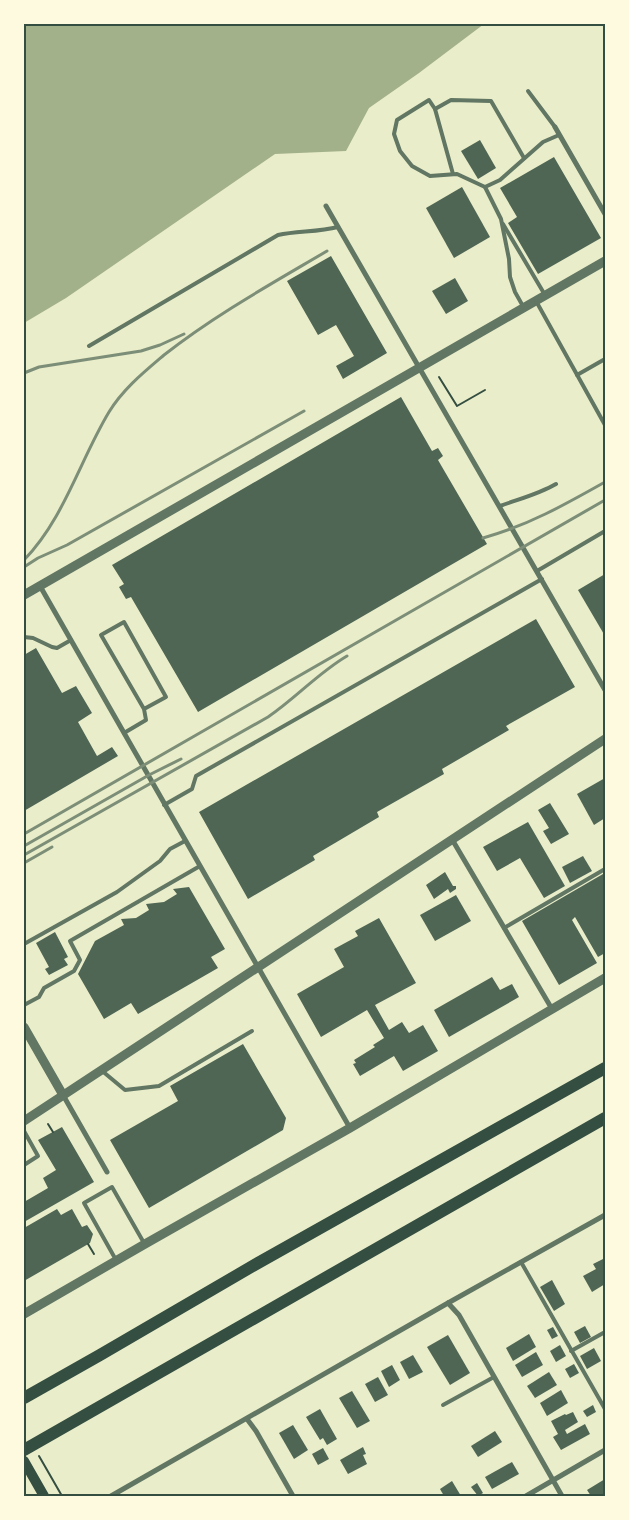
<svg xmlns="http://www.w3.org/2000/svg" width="629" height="1520" font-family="Lora,serif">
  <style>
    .water { fill: #a3b18a }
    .building { fill: #4f6655 }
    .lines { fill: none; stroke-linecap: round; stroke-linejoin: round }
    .path { stroke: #344e41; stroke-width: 2 }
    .service { stroke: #617663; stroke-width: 4 }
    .minor { stroke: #617663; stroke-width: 5 }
    .tertiary { stroke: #617663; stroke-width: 9 }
    .secondary { stroke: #344e41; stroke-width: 10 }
    .motorway { stroke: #344e41; stroke-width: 12 }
    .rail { stroke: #7c8e77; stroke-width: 3 }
    .neatline { fill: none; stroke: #344e41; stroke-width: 2 }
  </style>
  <rect width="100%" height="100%" fill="#e9edc9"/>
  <polygon class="water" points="24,24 484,24 419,73 369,108 346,151 275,154 66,298 24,323"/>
  <g class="building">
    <polygon points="480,140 496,168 478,179 461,151"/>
    <polygon points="554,157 601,238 538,274 508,223 517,217 500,188"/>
    <polygon points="462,187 490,237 454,258 426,208"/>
    <polygon points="331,256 387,353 343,379 336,366 354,356 336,325 318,335 287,281"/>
    <polygon points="455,278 468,301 446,314 432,291"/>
    <polygon points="401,397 432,451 438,448 443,456 438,460 487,544 198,712 131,597 126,599 119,587 124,584 112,565"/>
    <polygon points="605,574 605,636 578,590"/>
    <polygon points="536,619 575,687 506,726 509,730 442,769 444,774 377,812 379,817 313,856 315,860 248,899 199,812"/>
    <polygon points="36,648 62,693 76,686 92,713 78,722 97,756 112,747 118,756 24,811 24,655"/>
    <polygon points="605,778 605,818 594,825 577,794"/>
    <polygon points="550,803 569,834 551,844 543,831 549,828 538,810"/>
    <polygon points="528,822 565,886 544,898 520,858 497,871 483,847"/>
    <polygon points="583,856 592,871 570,883 562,867"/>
    <polygon points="445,872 453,886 456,886 456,889 450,893 448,889 434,899 426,885"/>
    <polygon points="603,874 605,879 605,953 598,957 575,917 572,920 597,963 559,985 522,921"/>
    <polygon points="189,887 225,949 211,957 218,968 138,1014 131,1003 104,1019 78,974 95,941 124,925 121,919 136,918 149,910 146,904 164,902 177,894 173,889"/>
    <polygon points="456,895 471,921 435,941 420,915"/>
    <polygon points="379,918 416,983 375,1005 389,1030 402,1022 409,1033 423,1025 438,1051 403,1071 394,1056 360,1076 353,1064 356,1063 354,1060 375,1047 373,1045 384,1038 367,1010 321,1037 297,994 344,967 334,949 358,936 355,931"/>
    <polygon points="55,932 68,957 64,959 68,965 49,975 45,969 49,967 36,943"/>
    <polygon points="492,977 500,990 512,984 519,997 449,1037 434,1010"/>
    <polygon points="243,1044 286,1118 283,1130 149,1208 110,1140 178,1101 170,1086"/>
    <polygon points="62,1127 94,1182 24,1222 24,1202 48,1188 43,1178 56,1170 38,1140"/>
    <polygon points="57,1209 61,1215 72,1209 82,1227 87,1225 93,1234 90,1243 24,1281 24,1228"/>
    <polygon points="603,1259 605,1263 605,1284 592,1292 583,1276 596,1269 593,1264"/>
    <polygon points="552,1280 565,1304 554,1311 540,1287"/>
    <polygon points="585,1326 591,1337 580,1343 574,1332"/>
    <polygon points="553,1327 558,1336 552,1339 547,1330"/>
    <polygon points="529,1334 536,1347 513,1361 506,1348"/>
    <polygon points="448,1335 470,1373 450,1385 427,1347"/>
    <polygon points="560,1345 566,1356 556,1362 550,1351"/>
    <polygon points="594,1348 601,1361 587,1369 580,1356"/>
    <polygon points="536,1352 543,1365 522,1377 515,1365"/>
    <polygon points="413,1355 423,1372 409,1379 400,1362"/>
    <polygon points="574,1364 579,1373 570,1378 565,1369"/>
    <polygon points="392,1365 400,1380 389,1387 381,1371"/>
    <polygon points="549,1372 557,1385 535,1398 527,1386"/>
    <polygon points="378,1377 388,1395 375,1402 365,1384"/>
    <polygon points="561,1390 568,1403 547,1416 540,1403"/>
    <polygon points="352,1391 370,1421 357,1428 339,1398"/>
    <polygon points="593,1405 596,1412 587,1417 583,1411"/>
    <polygon points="320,1409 337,1439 327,1445 323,1438 320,1440 306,1417"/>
    <polygon points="573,1412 578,1422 565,1430 567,1434 585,1424 590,1434 561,1450 553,1437 558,1434 551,1421 565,1414 566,1415"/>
    <polygon points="293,1425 308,1450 294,1459 279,1433"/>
    <polygon points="495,1431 502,1442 478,1457 471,1446"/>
    <polygon points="363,1447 366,1454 363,1455 367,1464 348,1474 340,1460"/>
    <polygon points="323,1448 329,1459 318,1465 312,1454"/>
    <polygon points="512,1462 519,1474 492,1489 485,1477"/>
    <polygon points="605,1479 605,1496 591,1496 587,1490"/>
    <polygon points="452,1481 461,1496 444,1496 440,1489"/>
    <polygon points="477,1483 483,1493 478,1496 471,1487"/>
  </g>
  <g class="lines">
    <g class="path">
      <polyline points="439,377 457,406 485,390"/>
      <polyline points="48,1124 53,1132"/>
      <polyline points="88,1244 94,1254"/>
      <polyline points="39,1456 62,1496"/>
      <polyline points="24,1494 25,1496"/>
    </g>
    <g class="service">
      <polyline points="528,91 555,127"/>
      <polyline points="435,109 453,174"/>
      <polyline points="485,187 457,174 430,176 412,166 400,151 394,134 397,120 429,100 435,109 451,100 491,101 524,158"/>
      <polyline points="503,224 545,295"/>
      <polyline points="536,301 605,425"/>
      <polyline points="524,308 515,292 510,277 509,259 501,219 485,187 500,180 543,142 559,135"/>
      <path d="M 89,346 L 278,235 C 298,231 318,232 338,227"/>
      <polyline points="577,375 605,359"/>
      <path d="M 500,506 C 519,499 539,494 556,484"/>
      <polyline points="537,571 605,531"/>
      <polyline points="24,637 33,638 52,647 57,648 71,640"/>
      <polyline points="124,733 146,720 144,709 101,635 124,622 166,697 144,709"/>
      <polyline points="164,805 192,789 196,776 542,579"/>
      <polyline points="504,928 605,869"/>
      <polyline points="24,944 117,892 160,861 170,849 185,841"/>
      <polyline points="24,1005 39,997 44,988 74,971 80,960 70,941 200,866"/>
      <polyline points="101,1070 125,1090 159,1086 252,1031"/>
      <polyline points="24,1131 38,1156 24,1165"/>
      <polyline points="116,1260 84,1203 112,1187 144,1243"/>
      <polyline points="521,1262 605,1409"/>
      <polyline points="571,1351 605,1332"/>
      <polyline points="443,1405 494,1377"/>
    </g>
    <g class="minor">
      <polyline points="555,127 605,214"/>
      <polyline points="326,206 605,690"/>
      <polyline points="40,586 350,1128"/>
      <polyline points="453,841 552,1009"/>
      <polyline points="63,1095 107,1172"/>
      <polyline points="448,1303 459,1315 562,1496"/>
      <polyline points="247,1419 256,1431 293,1496"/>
      <polyline points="111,1496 448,1303 605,1215"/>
      <polyline points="526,1496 605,1450"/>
    </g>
    <g class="tertiary">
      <polyline points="24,595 605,261"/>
      <polyline points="24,1027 63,1095"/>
      <path d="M 24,1121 C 217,992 412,867 605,739"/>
      <polyline points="24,1314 145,1244 350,1128 605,978"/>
    </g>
    <polyline class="secondary" points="24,1461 44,1496"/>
    <g class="motorway">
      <polyline points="24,1398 100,1355 258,1263 605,1068"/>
      <polyline points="24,1450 605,1118"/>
    </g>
    <g class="rail">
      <polyline points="24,373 39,367 141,351 160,345 184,334"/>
      <path d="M 483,538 C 527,526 566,504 605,482"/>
      <path d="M 24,560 C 64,519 80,460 109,412 C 123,389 144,372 164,355 C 215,315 271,284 327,251"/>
      <polyline points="24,567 38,558 67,545 304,411"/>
      <polyline points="24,834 605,500"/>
      <polyline points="24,846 149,775 181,759"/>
      <path d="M 24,855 L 268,717 C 296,698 318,673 347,656"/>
      <polyline points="24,863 52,847"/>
    </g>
  </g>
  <rect width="629" height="1520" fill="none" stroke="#fefae0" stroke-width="50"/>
  <rect x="25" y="25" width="579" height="1470" class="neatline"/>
</svg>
